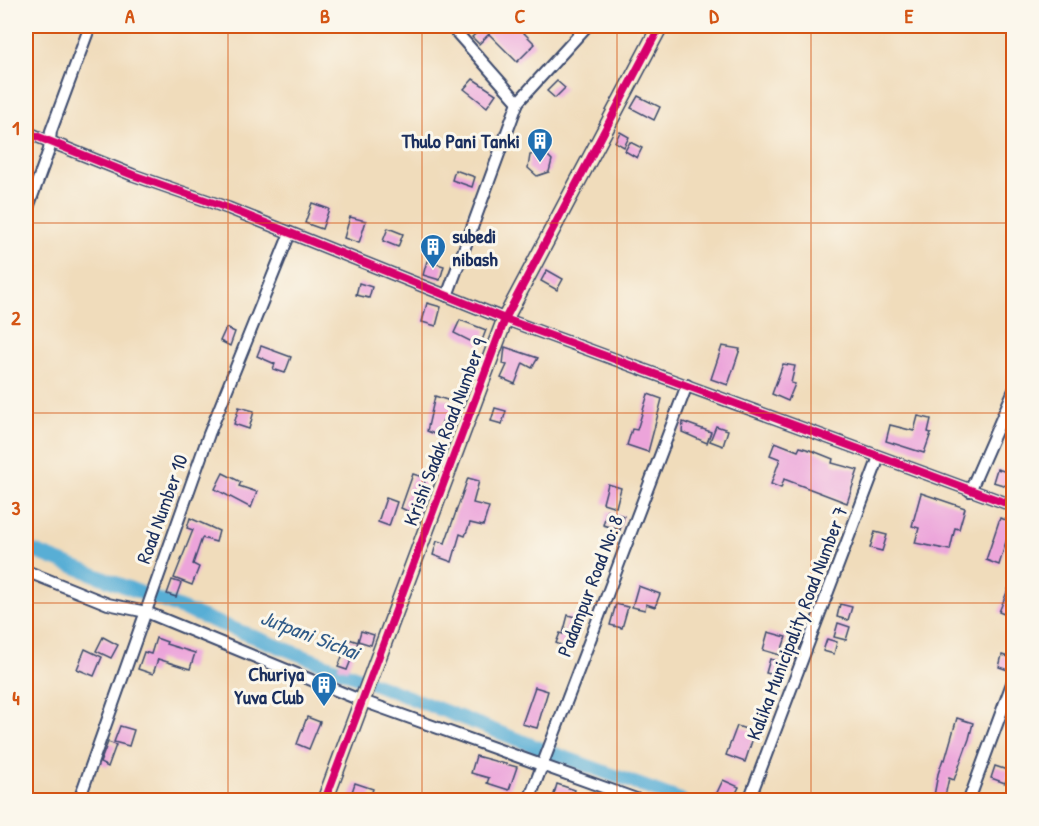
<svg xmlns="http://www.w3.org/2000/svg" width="1039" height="826" font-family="'Patrick Hand',sans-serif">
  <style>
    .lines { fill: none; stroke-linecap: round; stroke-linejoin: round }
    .canal { stroke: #58aed5; stroke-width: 14 }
    .building { fill: #eca4da }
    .street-casing { stroke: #3b496c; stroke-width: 14 }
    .secondary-casing { stroke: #3b496c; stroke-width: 18 }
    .street { stroke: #fff; stroke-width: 10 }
    .secondary { stroke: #f7e8c3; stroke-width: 15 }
    .cycleway-casing { stroke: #fbf7ec; stroke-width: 11 }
    .cycleway { stroke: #d6006c; stroke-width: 8 }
    .grid { fill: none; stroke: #d45514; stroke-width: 1.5; stroke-opacity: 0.55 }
    .labels { text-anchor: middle; stroke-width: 6; stroke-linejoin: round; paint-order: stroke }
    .poi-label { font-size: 20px; font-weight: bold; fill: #1b2f5e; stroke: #fbf7ec; text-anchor: end }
    .street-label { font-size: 20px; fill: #1b2f5e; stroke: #fbf7ec }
    .water-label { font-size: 21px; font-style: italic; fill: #305b88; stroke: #fbf7ec }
    .neatline { fill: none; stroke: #d45514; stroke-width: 2 }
    .grid-label { font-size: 20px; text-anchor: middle; font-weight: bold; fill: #d45514 }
  </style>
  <rect width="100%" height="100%" fill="#fbf7ec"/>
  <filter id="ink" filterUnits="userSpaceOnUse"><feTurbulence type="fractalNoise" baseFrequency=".0167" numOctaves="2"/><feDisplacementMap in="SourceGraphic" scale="12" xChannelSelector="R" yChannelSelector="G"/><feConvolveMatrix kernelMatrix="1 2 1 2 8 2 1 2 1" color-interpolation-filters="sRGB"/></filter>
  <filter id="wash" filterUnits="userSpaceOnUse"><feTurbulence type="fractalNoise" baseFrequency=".008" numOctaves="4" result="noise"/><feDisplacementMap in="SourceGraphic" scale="24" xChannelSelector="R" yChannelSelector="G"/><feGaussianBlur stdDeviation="1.35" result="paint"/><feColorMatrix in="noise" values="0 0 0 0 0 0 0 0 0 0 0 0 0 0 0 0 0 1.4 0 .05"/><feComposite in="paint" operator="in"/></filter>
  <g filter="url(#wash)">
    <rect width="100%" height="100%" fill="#f0dcbb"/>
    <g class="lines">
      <polyline class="canal" points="26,548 547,751 681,800"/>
    </g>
    <g id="blocks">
      <g class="building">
        <polygon points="480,26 517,26 535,44 517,62 489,34 479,44 472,37 482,28"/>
        <polygon points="473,79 496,94 487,107 464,89"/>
        <polygon points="557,81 565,88 555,98 547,91"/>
        <polygon points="638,96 660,107 654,120 631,108"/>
        <polygon points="620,132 629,137 624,147 615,142"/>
        <polygon points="630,142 642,148 637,158 625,151"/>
        <polygon points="543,151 552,160 549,172 537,176 528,168 530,155"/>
        <polygon points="455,170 475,177 472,187 452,180"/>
        <polygon points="312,203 329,209 322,229 305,223"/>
        <polygon points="350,217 366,221 359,243 344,238"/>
        <polygon points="388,228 403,234 398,247 383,241"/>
        <polygon points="427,261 444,266 440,280 423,275"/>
        <polygon points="547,270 563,279 557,290 541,281"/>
        <polygon points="359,283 372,287 369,298 356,295"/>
        <polygon points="427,303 441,307 436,326 422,322"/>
        <polygon points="460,320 486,330 480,346 454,333"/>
        <polygon points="226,328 235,332 230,346 220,341"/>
        <polygon points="261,346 291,357 285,373 273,369 275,364 257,356"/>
        <polygon points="722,346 740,349 728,385 711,379"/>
        <polygon points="505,347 538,358 532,368 523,363 515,384 501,378 507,365 503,364"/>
        <polygon points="783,364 795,366 791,383 795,384 788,401 772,394"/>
        <polygon points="648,394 662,399 648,452 627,445 632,429 637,430"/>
        <polygon points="435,396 456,403 450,422 443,420 437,435 427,431"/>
        <polygon points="239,407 254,411 249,429 234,424"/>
        <polygon points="495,408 506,411 502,424 491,421"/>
        <polygon points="918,416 931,419 928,432 931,433 924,453 886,441 890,425 914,431"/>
        <polygon points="683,422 711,432 707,443 682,432"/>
        <polygon points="716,426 728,430 723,446 710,441"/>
        <polygon points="775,442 798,451 800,447 813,451 833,459 832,463 858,470 847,503 784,479 781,488 771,484 780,459 770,455"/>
        <polygon points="997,469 1014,474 1010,487 993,482"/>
        <polygon points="223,473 241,482 239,486 257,492 251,508 215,489"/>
        <polygon points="413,474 426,478 418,503 423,506 418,516 401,508"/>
        <polygon points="468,478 479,481 473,503 489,507 483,526 470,523 465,536 460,534 452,562 433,555 437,541 445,543"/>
        <polygon points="608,484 621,488 616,507 603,503"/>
        <polygon points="921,493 965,508 959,529 955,528 950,550 915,543 919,528 912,526"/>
        <polygon points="386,498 397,502 389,526 378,522"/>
        <polygon points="607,511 624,516 620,530 603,525"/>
        <polygon points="190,518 219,531 216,542 202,538 193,564 199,567 192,585 174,578 193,530 187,528"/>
        <polygon points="1000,518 1012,522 999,565 986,560"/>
        <polygon points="875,532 887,535 882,551 870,548"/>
        <polygon points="1013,577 1014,577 1014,618 999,612"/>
        <polygon points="172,580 181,583 176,597 167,594"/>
        <polygon points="638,586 660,594 655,607 646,604 645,610 632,607"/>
        <polygon points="616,604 628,607 622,628 610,625"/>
        <polygon points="840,604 852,607 848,620 837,617"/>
        <polygon points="568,615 582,619 570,649 556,643 560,633 563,634"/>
        <polygon points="838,623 850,627 846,640 834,637"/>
        <polygon points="361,631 374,635 371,645 358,641"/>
        <polygon points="768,632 786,637 780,655 763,650"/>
        <polygon points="103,637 118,645 111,658 96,651"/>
        <polygon points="156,638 167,642 166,644 195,653 190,669 158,659 153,674 138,669 144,652 151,654"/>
        <polygon points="349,639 358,642 347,670 338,667"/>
        <polygon points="827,639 837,642 834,654 823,651"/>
        <polygon points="85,649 102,657 94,676 77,669"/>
        <polygon points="1002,655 1012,658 1008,670 999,667"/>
        <polygon points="770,659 782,662 778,676 766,673"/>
        <polygon points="535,687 548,691 537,728 522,724"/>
        <polygon points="307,717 320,722 309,749 297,744"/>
        <polygon points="957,718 973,723 969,739 954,780 949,778 944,801 933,801 938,774 943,759 945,760"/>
        <polygon points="120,726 134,730 129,746 114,742"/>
        <polygon points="737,726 755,732 745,762 726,755"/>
        <polygon points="108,742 116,745 108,767 100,763"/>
        <polygon points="476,756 517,767 509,790 487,783 489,778 471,773"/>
        <polygon points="995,766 1010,771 1005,783 991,778"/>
        <polygon points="723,780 739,787 732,801 713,801"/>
        <polygon points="355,783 373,789 369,801 349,801"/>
        <polygon points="557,784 575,790 571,801 552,801"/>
      </g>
    </g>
  </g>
  <g filter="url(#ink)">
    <use href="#blocks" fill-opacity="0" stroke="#3b496c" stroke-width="1.5"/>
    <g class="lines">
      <defs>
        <g id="street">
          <polyline points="451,26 518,102"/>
          <polyline points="26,132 133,175 228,208 505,319 1014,506"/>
          <polyline points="26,213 49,150 51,131 90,26"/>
          <polyline points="447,296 518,102 587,26"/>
          <polyline points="970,491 1014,390"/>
          <polyline points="26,571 108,604 146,612 360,700 639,800"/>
          <polyline points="79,800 209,434 290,233"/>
          <polyline points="529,800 687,385"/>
          <polyline points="749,800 879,457"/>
          <polyline points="969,800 1014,678"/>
        </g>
        <polyline id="secondary" points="325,800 505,319 660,26"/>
      </defs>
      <use href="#street" class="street-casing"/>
      <use href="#secondary" class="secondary-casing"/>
      <use href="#street" class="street"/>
      <use href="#secondary" class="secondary"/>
      <defs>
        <g id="cycleway">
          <polyline points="26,132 133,175 228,208 505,319 1014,506"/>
          <polyline points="325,800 505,319 660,26"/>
        </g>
      </defs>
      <use href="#cycleway" class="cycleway-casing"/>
      <use href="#cycleway" class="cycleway"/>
    </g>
  </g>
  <path class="grid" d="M 228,26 L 228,800M 422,26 L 422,800M 617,26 L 617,800M 811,26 L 811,800M 26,223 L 1014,223M 26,413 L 1014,413M 26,603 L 1014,603"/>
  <defs>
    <symbol id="building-pin" viewBox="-11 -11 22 30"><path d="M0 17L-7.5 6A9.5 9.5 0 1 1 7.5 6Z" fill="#1f6fb2" stroke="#fbf7ec"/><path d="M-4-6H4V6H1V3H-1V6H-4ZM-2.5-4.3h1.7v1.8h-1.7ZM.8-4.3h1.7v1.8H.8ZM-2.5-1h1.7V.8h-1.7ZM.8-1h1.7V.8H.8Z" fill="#fff"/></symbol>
  </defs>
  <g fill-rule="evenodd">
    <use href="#building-pin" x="525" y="126" width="30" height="40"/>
    <use href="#building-pin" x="418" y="232" width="30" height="40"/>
    <use href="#building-pin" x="309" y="670" width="30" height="40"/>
  </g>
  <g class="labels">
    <g class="poi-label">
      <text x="520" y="148">Thulo Pani Tanki</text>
      <text x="452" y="243" text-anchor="start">subedi<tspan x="452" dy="23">nibash</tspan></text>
      <text x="304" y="681">Churiya<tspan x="304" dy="23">Yuva Club</tspan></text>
    </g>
    <g class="street-label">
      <text transform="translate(445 432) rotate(-69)" y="7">Krishi Sadak Road Number 9</text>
      <text transform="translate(162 509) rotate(-70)" y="7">Road Number 10</text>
      <text transform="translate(590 586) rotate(-69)" y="7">Padampur Road No: 8</text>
      <text transform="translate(797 623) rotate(-69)" y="7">Kalika Municipality Road Number 7</text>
    </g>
    <g class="water-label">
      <text transform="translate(310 635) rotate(21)" y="7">Jutpani Sichai</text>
    </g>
  </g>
  <rect width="1039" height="826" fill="none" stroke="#fbf7ec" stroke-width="66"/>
  <rect x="33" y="33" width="973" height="760" class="neatline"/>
  <g class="grid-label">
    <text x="130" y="23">A</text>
    <text x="325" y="23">B</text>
    <text x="520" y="23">C</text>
    <text x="714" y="23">D</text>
    <text x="909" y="23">E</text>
    <text x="16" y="135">1</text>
    <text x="16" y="325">2</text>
    <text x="16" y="515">3</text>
    <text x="16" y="705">4</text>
  </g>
</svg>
